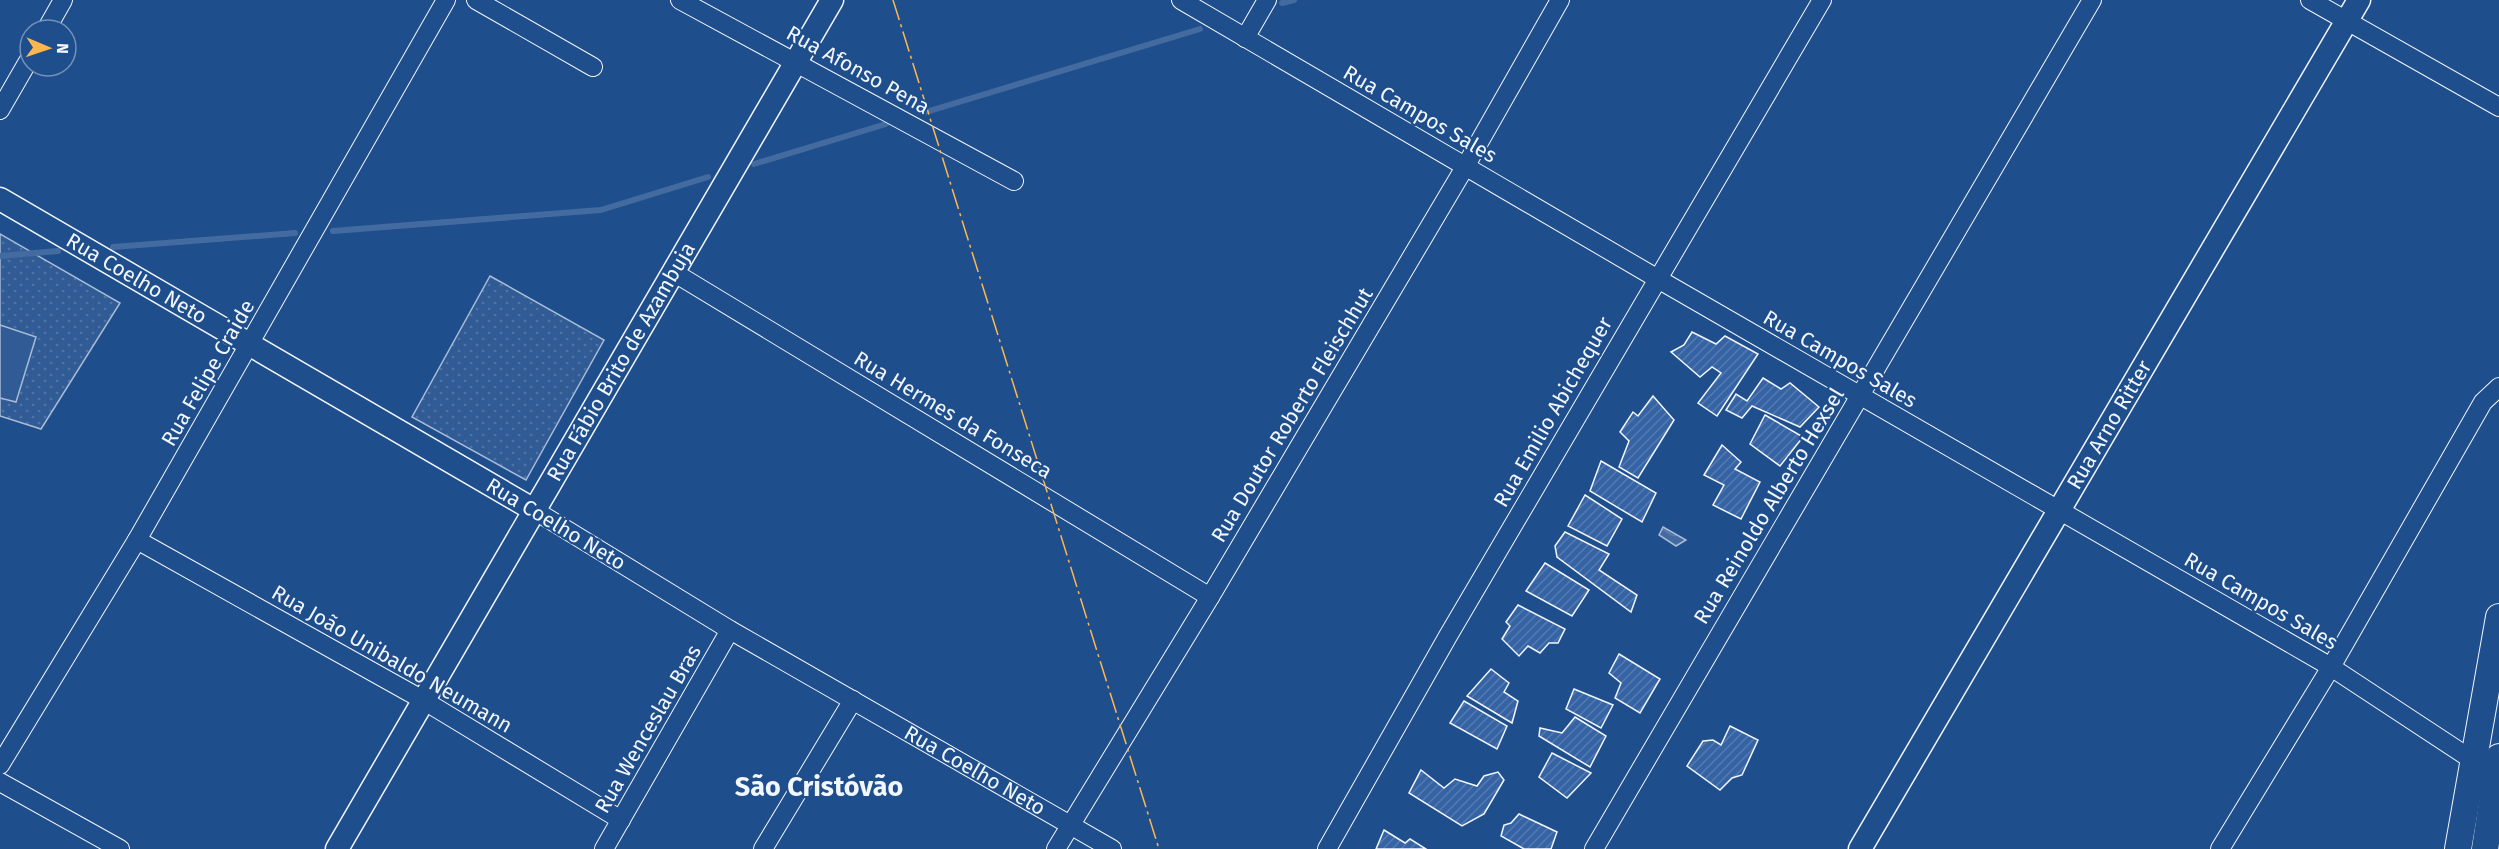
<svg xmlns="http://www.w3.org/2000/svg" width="2499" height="849" font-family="'Fira Sans',sans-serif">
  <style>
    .park { fill: url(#park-dots); stroke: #a8bbd7; stroke-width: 1.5 }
    .pitch { fill: #305b95; stroke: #a8bbd7; stroke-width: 1.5 }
    .water { fill: url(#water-waves); stroke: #a8bbd7; stroke-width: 1.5 }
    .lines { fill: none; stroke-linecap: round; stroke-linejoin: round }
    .stream { stroke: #446ba0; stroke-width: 6 }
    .building { fill: url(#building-hatch); stroke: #f2f6ff; stroke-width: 1.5 }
    .minor-casing { stroke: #f2f6ff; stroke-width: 20 }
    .tertiary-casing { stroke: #f2f6ff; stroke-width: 25 }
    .secondary-casing { stroke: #f2f6ff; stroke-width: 28 }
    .minor { stroke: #1f4e8c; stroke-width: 18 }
    .tertiary { stroke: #1f4e8c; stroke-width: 22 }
    .secondary { stroke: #1f4e8c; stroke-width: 26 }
    .power { stroke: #ffb74d; stroke-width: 1.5; stroke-dasharray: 21 4.5 3 4.5; stroke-linecap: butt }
    .labels { text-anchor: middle; stroke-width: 4.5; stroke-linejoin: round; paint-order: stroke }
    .street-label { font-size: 21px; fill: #f2f6ff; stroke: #1f4e8c }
    .district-label { font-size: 27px; font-weight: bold; fill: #f2f6ff; stroke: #1f4e8c }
  </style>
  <defs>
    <pattern id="park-dots" width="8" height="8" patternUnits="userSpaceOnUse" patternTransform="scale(1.5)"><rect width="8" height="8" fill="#305b95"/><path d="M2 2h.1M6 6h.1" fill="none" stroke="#4e73a5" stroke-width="1.8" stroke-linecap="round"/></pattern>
    <pattern id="water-waves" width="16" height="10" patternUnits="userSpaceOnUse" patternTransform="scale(1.5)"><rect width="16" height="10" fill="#446ba0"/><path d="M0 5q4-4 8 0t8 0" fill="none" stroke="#5f81ae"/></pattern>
    <pattern id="building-hatch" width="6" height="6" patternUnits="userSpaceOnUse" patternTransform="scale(1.5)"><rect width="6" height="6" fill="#3563a3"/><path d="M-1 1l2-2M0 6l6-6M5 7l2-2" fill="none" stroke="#537ab1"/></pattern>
  </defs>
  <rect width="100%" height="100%" fill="#1f4e8c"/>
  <g class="park">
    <polygon points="0,234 120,303 41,429 0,416"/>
    <polygon points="490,276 604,340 526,480 412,417"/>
  </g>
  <polygon class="pitch" points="0,325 36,337 16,402 0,398"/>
  <polygon class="water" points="1663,527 1686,540 1676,546 1659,535"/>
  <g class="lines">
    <g class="stream">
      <polyline points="1282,3 1294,0"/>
      <polyline points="926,112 1200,29"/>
      <polyline points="754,164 886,124"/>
      <polyline points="333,231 601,210 708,177"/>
      <polyline points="113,247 295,233"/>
      <polyline points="0,256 58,251"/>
    </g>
  </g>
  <g class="building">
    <polygon points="1692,332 1716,344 1725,336 1758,354 1717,416 1698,403 1721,373 1712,367 1700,377 1671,352 1684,345"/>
    <polygon points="1763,378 1781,389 1790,383 1819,407 1800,427 1752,406 1742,418 1726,410 1736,394 1747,401"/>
    <polygon points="1653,396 1674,420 1638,478 1619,467 1629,441 1620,432 1633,412 1638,416"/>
    <polygon points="1765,415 1803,437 1780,466 1750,444"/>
    <polygon points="1722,445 1741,462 1735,469 1760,482 1741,519 1713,505 1724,485 1704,475"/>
    <polygon points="1601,461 1656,493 1642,522 1590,491"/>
    <polygon points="1585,495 1622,519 1607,546 1568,526"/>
    <polygon points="1565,532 1609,554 1599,570 1637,595 1631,612 1557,557 1555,546"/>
    <polygon points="1545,563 1589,590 1572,616 1526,591"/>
    <polygon points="1518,605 1565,629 1558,643 1549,643 1540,653 1528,646 1519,656 1502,639 1510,626 1506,622"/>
    <polygon points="1619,654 1660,679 1640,713 1615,698 1621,683 1609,673"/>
    <polygon points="1491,669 1509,683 1504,692 1518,701 1512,723 1467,696"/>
    <polygon points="1574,689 1613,705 1601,728 1566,709"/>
    <polygon points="1464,701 1507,726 1497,749 1450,723"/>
    <polygon points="1575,717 1606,736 1590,767 1539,736 1540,728 1562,733"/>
    <polygon points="1730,726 1758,740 1742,775 1732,778 1720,790 1687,766 1703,741 1713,740 1721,745"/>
    <polygon points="1552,753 1591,773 1567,798 1539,777"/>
    <polygon points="1421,770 1444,788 1455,779 1477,786 1484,776 1498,772 1504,780 1484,814 1462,826 1409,793"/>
    <polygon points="1519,814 1557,832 1551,849 1524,849 1501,836 1504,825 1511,823"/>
    <polygon points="1384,830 1405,843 1410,839 1426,849 1376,849"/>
  </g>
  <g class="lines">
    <defs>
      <g id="minor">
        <polyline points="476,0 593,67"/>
        <polyline points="680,0 1014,181"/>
        <polyline points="1181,0 1658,279 2331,667 2474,761 2483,763"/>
        <polyline points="2310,0 2499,107"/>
        <polyline points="46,30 63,0"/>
        <polyline points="1245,38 1267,0"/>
        <polyline points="0,110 30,58"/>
        <polyline points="673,272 1210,597"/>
        <path id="s1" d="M 534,510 L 730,630 L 1112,849"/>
        <polyline points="137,540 423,700 621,820"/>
        <polyline points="0,765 137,540 446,0"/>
        <polyline points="0,782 120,849"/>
        <polyline points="604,849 730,630"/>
        <polyline points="763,849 853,700"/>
        <polyline points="1056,849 1210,597 1465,167 1560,0"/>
        <polyline points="1327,849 1448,636 1822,0"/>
        <polyline points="1594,849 2092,0"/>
        <polyline points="2220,849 2331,667 2483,402 2499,387"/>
      </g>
      <g id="tertiary">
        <path id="s2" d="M 0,199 L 534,510"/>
        <path id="s3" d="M 337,849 L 832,0"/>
        <path id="s4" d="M 1860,849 L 2359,0"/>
      </g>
      <g id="secondary">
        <polyline points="2458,849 2499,617"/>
        <polyline points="2485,849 2499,757"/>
      </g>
    </defs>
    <use href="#minor" class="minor-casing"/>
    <use href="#tertiary" class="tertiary-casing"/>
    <use href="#secondary" class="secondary-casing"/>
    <use href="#minor" class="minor"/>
    <use href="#tertiary" class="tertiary"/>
    <use href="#secondary" class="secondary"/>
    <polyline class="power" points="893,0 1159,849"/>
  </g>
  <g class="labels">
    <g class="street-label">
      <text transform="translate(858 70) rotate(29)" y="7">Rua Afonso Pena</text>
      <text transform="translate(1420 114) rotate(30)" y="7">Rua Campos Sales</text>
      <text dy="7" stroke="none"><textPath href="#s2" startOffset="158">Rua Coelho Neto</textPath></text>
      <text transform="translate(1840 359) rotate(30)" y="7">Rua Campos Sales</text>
      <text dy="7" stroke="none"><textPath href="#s3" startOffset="564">Rua Fábio Brito de Azambuja</textPath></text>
      <text transform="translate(208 373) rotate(-60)" y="7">Rua Felipe Craide</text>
      <text transform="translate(1553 412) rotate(-60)" y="7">Rua Emilio Abichequer</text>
      <text transform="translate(953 415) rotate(31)" y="7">Rua Hermes da Fonseca</text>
      <text transform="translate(1292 415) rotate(-59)" y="7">Rua Doutor Roberto Fleischhut</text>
      <text dy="7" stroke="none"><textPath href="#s4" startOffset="492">Rua Arno Ritter</textPath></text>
      <text transform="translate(1769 506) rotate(-59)" y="7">Rua Reinoldo Alberto Hexsel</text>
      <text transform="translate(556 524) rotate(31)" y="7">Rua Coelho Neto</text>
      <text transform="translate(2261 601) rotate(30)" y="7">Rua Campos Sales</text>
      <text transform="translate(392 659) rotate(30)" y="7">Rua João Unibaldo Neumann</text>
      <text transform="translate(648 729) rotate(-60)" y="7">Rua Wenceslau Bras</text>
      <text dy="7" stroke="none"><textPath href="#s1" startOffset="512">Rua Coelho Neto</textPath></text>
    </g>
    <g class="district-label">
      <text x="819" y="796">São Cristóvão</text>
    </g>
  </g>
  <g transform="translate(48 48) rotate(92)"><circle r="28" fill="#1f4e8c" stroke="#7391ba" stroke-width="1.5"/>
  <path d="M0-4.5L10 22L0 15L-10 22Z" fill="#ffb74d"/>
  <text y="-9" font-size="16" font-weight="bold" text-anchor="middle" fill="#f2f6ff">N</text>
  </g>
</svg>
